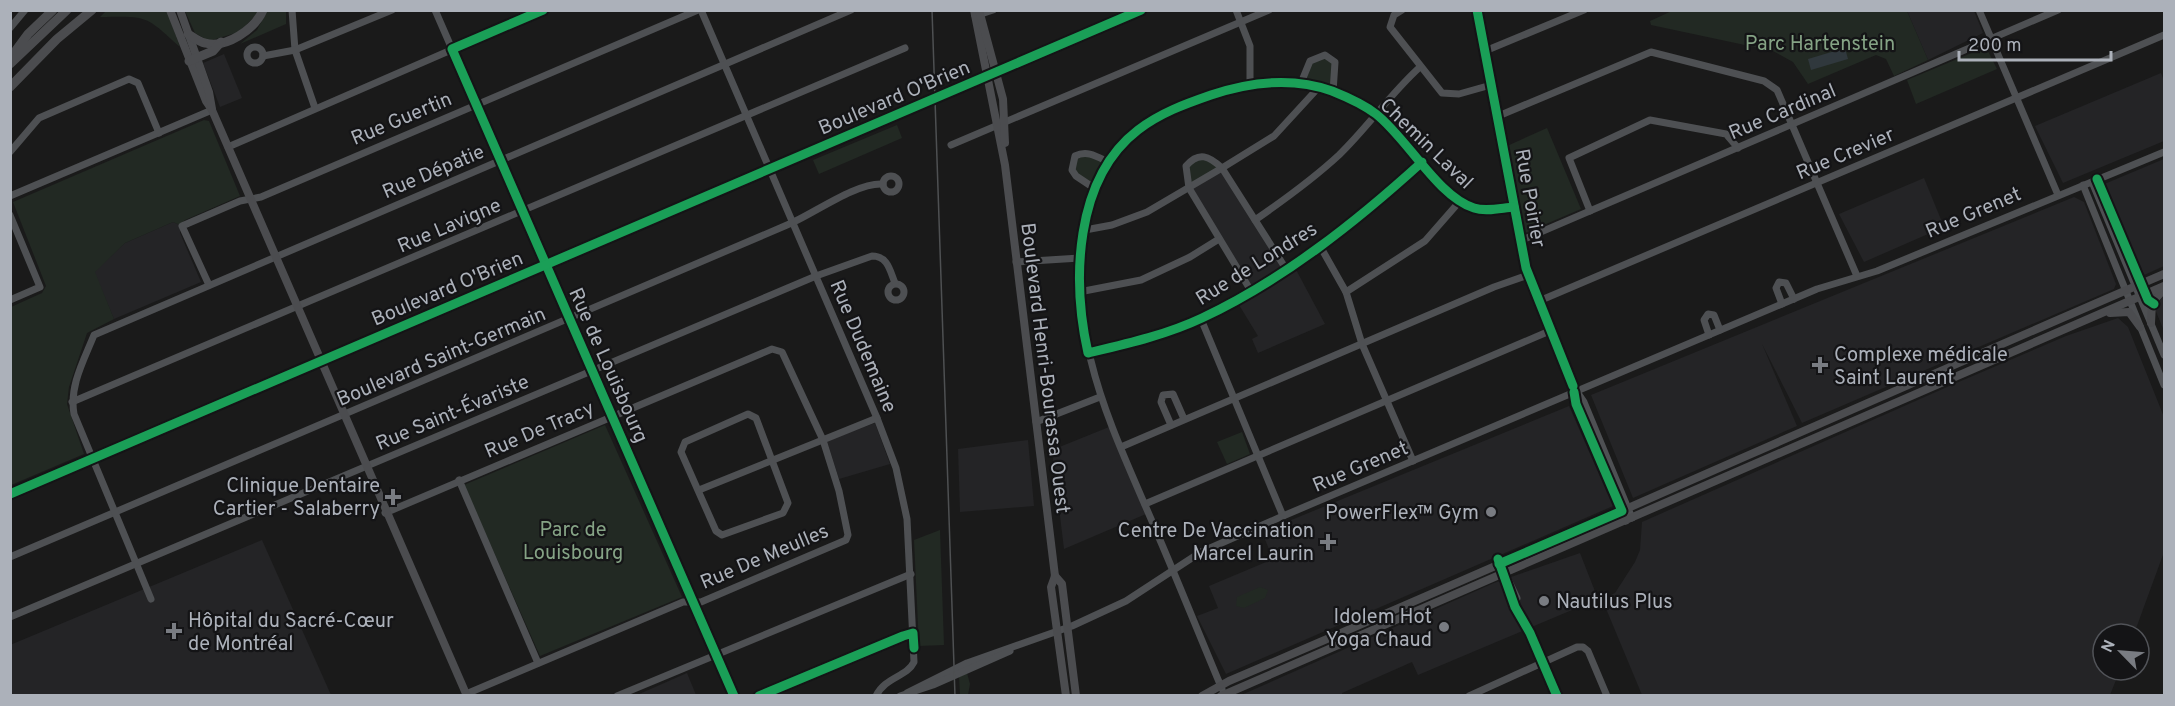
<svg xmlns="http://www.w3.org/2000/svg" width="2175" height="706" font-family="Overpass,sans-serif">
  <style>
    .built { fill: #242426 }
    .green { fill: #222923 }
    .water { fill: #30383d }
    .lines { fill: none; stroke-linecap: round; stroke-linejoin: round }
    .minor { stroke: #4e5053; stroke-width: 7 }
    .major { stroke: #4b4c4f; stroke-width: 8 }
    .highway { stroke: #4b4c4f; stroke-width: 9 }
    .tram { stroke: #4e5052; stroke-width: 1.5 }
    .cycleway-casing { stroke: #141416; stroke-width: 13 }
    .cycleway { stroke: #1a9f57; stroke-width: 9 }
    .poi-dot { fill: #797c82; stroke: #141416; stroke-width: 2 }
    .labels { text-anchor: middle; stroke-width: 4.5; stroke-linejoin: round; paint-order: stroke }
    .park-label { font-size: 20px; fill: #85a385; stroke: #141416 }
    .street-label { font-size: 20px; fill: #acb1ba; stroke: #141416 }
    .poi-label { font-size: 20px; fill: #acb1ba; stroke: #141416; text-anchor: end }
  </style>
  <rect width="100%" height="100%" fill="#1a1a1a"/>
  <g class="built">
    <polygon points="1907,11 1974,11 1983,33 1928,60"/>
    <polygon points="224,54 242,98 220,107 203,63"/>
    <polygon points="2161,73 2164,81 2164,141 2063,183 2035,126"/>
    <polygon points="2164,159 2164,266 2142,276 2102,185"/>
    <polygon points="1222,168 1286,268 1293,264 1325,324 1258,353 1252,339 1258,336 1236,300 1251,291 1189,188"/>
    <polygon points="1924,178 1944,227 1864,262 1839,214"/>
    <polygon points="2074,197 2084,202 2116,284 2114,289 1802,423 1762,344 1797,426 1633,498 1591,395"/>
    <polygon points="173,222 180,225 180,233 201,282 114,319 94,272 125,243"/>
    <polygon points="2164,294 2164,331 2155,309"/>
    <polygon points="2118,318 2128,327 2164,417 2164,552 2134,634 2103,634 2103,670 2120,670 2110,695 1642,695 1602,599 1615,593 1635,562 1640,550 1642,522 1954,384 2066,336"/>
    <polygon points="1569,406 1613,506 1226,674 1197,616 1218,608 1209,586 1273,559 1262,532"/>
    <polygon points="875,423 890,464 839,479 827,441"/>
    <polygon points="1109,427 1146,514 1064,549 1052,450"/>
    <polygon points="1028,440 1034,506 960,512 958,449"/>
    <polygon points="262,540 331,695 11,695 10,645"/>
    <polygon points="1580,553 1598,599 1418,675 1412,662 1342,693 1342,695 1239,696 1494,583"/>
    <polygon points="687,673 696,695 637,695"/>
  </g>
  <g class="green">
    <polygon points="1674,10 1907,11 1928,60 1894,76 1886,59 1876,55 1808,84 1793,62 1773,51 1651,25 1650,21"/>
    <path d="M 106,11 L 167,11 L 180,47 C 145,15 148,16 100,17 Z"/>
    <polygon points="185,11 260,11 239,32 209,41 195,33"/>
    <polygon points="267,11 286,11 286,24 240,44 257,30"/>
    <polygon points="1986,47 1997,69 1916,104 1907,80"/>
    <polygon points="1317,56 1335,62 1333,92 1301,83 1310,61"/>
    <polygon points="204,120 209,121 240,196 185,220 180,225 173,222 125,243 95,272 114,319 87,333 69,387 67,404 84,454 11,485 11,307 42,293 46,286 13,202"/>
    <polygon points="897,125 902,138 819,174 813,160"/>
    <polygon points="1547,128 1581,209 1525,233 1507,146"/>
    <polygon points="1082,153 1108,162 1094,188 1072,170 1075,156"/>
    <polygon points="1202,155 1222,168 1189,188 1186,166"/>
    <polygon points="605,425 682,597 540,656 464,485"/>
    <polygon points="1242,432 1250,454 1227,464 1217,442"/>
    <polygon points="940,530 944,645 919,646 914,540"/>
    <polygon points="1260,587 1268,590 1265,598 1244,608 1236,606 1237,597"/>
    <polygon points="967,673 970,684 968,695 960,695 959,677"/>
  </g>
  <polygon class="water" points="1845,48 1848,59 1811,70 1808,59"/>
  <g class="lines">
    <g class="minor">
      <polyline points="292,10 295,50 315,108"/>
      <polyline points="435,10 734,696"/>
      <path d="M 701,10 L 877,418 L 896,468 L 907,519 L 914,662 C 907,677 885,677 876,696"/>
      <polyline points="1236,10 1250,46 1250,85"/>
      <polyline points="1402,10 1394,15 1390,27 1442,93 1459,94 1491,85"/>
      <polyline points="1477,10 1526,268 1573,386 1584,402 1632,518"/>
      <polyline points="1979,10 2058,195"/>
      <polyline points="975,16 993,10"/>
      <polyline points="10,28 25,10"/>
      <circle cx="255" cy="55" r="8"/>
      <polyline points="1485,51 1584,10"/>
      <polyline points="263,56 295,50 392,10"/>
      <polyline points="1301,83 1310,61 1325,55 1335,62 1333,92"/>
      <polyline points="1496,117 1651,52 1764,81 1777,90 1857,276"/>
      <polyline points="951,145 1269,10"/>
      <polyline points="228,147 543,10"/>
      <polyline points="10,152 39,118 129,79 138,83 159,133"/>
      <circle cx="891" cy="184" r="8"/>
      <polyline points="2092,182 2164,355"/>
      <polyline points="2083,185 2164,385"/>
      <path d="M 1094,188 L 1076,176 L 1072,170 L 1075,156 C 1087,150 1096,156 1108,162"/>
      <polyline points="10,196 212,110"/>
      <polyline points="1590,211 1569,158 1650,120 1726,134 1738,148"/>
      <polyline points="10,215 40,287 10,300"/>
      <path d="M 1255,220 C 1284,200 1313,179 1339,155 C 1368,127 1390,94 1420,67"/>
      <polyline points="1085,230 1112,225 1147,212 1222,168 1274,136 1319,87"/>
      <polyline points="1520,241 2058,10"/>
      <polyline points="1320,246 1346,292 1362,344 1413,461"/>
      <polyline points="1016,262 1080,258"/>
      <circle cx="896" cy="292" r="8"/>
      <polyline points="209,285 182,226 240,201 261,197 698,10"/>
      <path d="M 1251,291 L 1189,188 L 1186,166 C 1199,151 1209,156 1222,168 L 1286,269"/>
      <polyline points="1079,292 1141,280 1190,257 1219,239"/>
      <polyline points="1346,292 1425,241 1460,201"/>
      <polyline points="1539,301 2164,35"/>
      <polyline points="1782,304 1776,288 1779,282 1786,283 1794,299"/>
      <polyline points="1201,319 1283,516"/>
      <polyline points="1709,335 1704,320 1708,314 1714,315 1720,330"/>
      <path d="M 1088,353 C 1126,344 1166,335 1202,318 C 1283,280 1356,222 1422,162"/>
      <polyline points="1573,390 1576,404 1626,521"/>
      <polyline points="72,402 905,48"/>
      <polygon points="748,414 756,418 788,503 783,513 722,535 716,531 681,452 685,442"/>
      <polyline points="1036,422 1100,397"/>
      <polyline points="1171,425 1161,402 1163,395 1173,394 1184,419"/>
      <polyline points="1121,447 1494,287 1528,275"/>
      <polyline points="459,480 538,663"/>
      <polyline points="699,490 877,418"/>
      <polyline points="10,494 1141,10"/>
      <polyline points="1145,504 1552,330"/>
      <polyline points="385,513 772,349 782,352 823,440 839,491 848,535 846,540 701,602 683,602 466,694"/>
      <path d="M 10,557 L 787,225 C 812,215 856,182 883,184"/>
      <polyline points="1498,559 1515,607 1530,633 1557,696"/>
      <polyline points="1505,573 1517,598"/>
      <path d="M 151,599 L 74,414 C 69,386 84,360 94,335 L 851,10"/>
      <path d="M 10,617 L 816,276 L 872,256 C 888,256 890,271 895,283"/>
      <path d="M 1222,689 C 1201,639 1181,589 1160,540 C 1113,428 1061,337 1089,212 C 1099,166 1130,126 1174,109 C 1220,91 1271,73 1321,88 C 1367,101 1392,128 1423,163 C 1438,180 1451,201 1473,208 C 1486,212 1501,208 1514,207"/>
      <polyline points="907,693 967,663 1072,626 1126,601 1201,552 1283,516 1817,289 1877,271 2164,152"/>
      <polyline points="617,696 911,574"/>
      <polyline points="759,696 913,633"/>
      <polyline points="900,696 933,685 1010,651"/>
      <polyline points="1469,696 1577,647 1583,647 1588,651 1607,696"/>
    </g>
    <g class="major">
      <polyline points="170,10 206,101 212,110 467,696"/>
      <polyline points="180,10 209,92 212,109"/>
      <polyline points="974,10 1005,165 1055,576 1051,587 1066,696"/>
      <polyline points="979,10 1003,99 1005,143"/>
      <polyline points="2110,313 2129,312 2140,327"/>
      <polyline points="2151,323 2152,303 2164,289"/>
      <polyline points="1055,576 1062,584 1076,696"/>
      <path d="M 1202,696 L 1229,681 C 1542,548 1852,408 2164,274"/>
      <polyline points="1221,696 2164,286"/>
    </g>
    <g class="highway">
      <path d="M 188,34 C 193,37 199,42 205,43 C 226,49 255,29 263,10"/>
      <polyline points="14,53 28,34 53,10"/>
      <polyline points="189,61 213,51 221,42"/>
      <polyline points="10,64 67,10"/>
      <polyline points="10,87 57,39 92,10"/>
    </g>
    <polyline class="tram" points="932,10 955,696"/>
    <defs>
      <g id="cycleway">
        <polyline points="543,10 452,49 734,696"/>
        <polyline points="1477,10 1526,268 1573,386"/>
        <path d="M 1422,162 C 1356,222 1283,280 1202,318 C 1166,335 1126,344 1088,353 C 1072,281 1074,179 1138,130 C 1160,113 1185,104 1211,95 C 1250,82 1293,77 1332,91 C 1347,97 1363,104 1376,114 C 1407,138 1438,197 1474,208 C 1486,212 1501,208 1514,207"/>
        <polyline points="2097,179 2148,300 2154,304"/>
        <polyline points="10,494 1141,10"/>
        <polyline points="1498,559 1515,607 1530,633 1557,696"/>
        <polyline points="1499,564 1622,511 1576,404 1574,392"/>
        <polyline points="759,696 903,636 913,633 914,648"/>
      </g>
    </defs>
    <use href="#cycleway" class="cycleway-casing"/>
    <use href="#cycleway" class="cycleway"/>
  </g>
  <g class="poi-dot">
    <path d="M1817 356h6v6h6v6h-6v6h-6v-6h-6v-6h6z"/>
    <path d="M390 488h6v6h6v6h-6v6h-6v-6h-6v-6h6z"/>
    <circle cx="1491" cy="512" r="6"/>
    <path d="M1325 533h6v6h6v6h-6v6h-6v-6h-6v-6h6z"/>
    <circle cx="1544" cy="601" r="6"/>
    <circle cx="1444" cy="627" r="6"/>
    <path d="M171 622h6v6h6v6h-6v6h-6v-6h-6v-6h6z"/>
  </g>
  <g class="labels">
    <g class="park-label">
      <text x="1820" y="50">Parc Hartenstein</text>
      <text x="573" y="536">Parc de<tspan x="573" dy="23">Louisbourg</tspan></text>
    </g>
    <g class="street-label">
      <text transform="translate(894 97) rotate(-23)" y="7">Boulevard O'Brien</text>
      <text transform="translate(1782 111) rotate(-23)" y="7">Rue Cardinal</text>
      <text transform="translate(401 118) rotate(-23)" y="7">Rue Guertin</text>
      <text transform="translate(1427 143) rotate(44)" y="7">Chemin Laval</text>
      <text transform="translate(1845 153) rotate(-23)" y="7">Rue Crevier</text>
      <text transform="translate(433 171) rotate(-23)" y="7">Rue Dépatie</text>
      <text transform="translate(1531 198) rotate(80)" y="7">Rue Poirier</text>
      <text transform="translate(1973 212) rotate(-23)" y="7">Rue Grenet</text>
      <text transform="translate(449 225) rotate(-23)" y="7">Rue Lavigne</text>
      <text transform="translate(1256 263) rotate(-32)" y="7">Rue de Londres</text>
      <text transform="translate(447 288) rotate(-23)" y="7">Boulevard O'Brien</text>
      <text transform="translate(864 346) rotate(67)" y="7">Rue Dudemaine</text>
      <text transform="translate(441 356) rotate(-23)" y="7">Boulevard Saint-Germain</text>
      <text transform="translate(609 365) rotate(66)" y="7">Rue de Louisbourg</text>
      <text transform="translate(1046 368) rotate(83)" y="7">Boulevard Henri-Bourassa Ouest</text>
      <text transform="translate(452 412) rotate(-23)" y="7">Rue Saint-Évariste</text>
      <text transform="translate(539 429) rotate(-23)" y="7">Rue De Tracy</text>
      <text transform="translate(1360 466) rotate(-23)" y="7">Rue Grenet</text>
      <text transform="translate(764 556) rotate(-23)" y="7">Rue De Meulles</text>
    </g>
    <g class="poi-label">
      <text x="1834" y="361" text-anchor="start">Complexe médicale<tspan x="1834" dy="23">Saint Laurent</tspan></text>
      <text x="380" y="492">Clinique Dentaire<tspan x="380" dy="23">Cartier - Salaberry</tspan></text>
      <text x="1479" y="519">PowerFlex™ Gym</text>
      <text x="1314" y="537">Centre De Vaccination<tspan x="1314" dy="23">Marcel Laurin</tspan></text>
      <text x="1556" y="608" text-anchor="start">Nautilus Plus</text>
      <text x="1432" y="623">Idolem Hot<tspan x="1432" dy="23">Yoga Chaud</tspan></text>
      <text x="188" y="627" text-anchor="start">Hôpital du Sacré-Cœur<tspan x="188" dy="23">de Montréal</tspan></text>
    </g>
  </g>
  <rect width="2175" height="706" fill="none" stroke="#acb1ba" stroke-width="24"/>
  <g transform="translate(2121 652) rotate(295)"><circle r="28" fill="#141416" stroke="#515358" stroke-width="1.5"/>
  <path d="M0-4.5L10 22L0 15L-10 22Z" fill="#797c82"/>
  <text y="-9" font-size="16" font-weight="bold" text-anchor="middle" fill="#acb1ba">N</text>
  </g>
  <path d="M1959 51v9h152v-9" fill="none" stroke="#acb1ba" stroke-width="3"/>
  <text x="1968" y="51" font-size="18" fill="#acb1ba" stroke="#141416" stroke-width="4.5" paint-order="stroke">200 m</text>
</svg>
